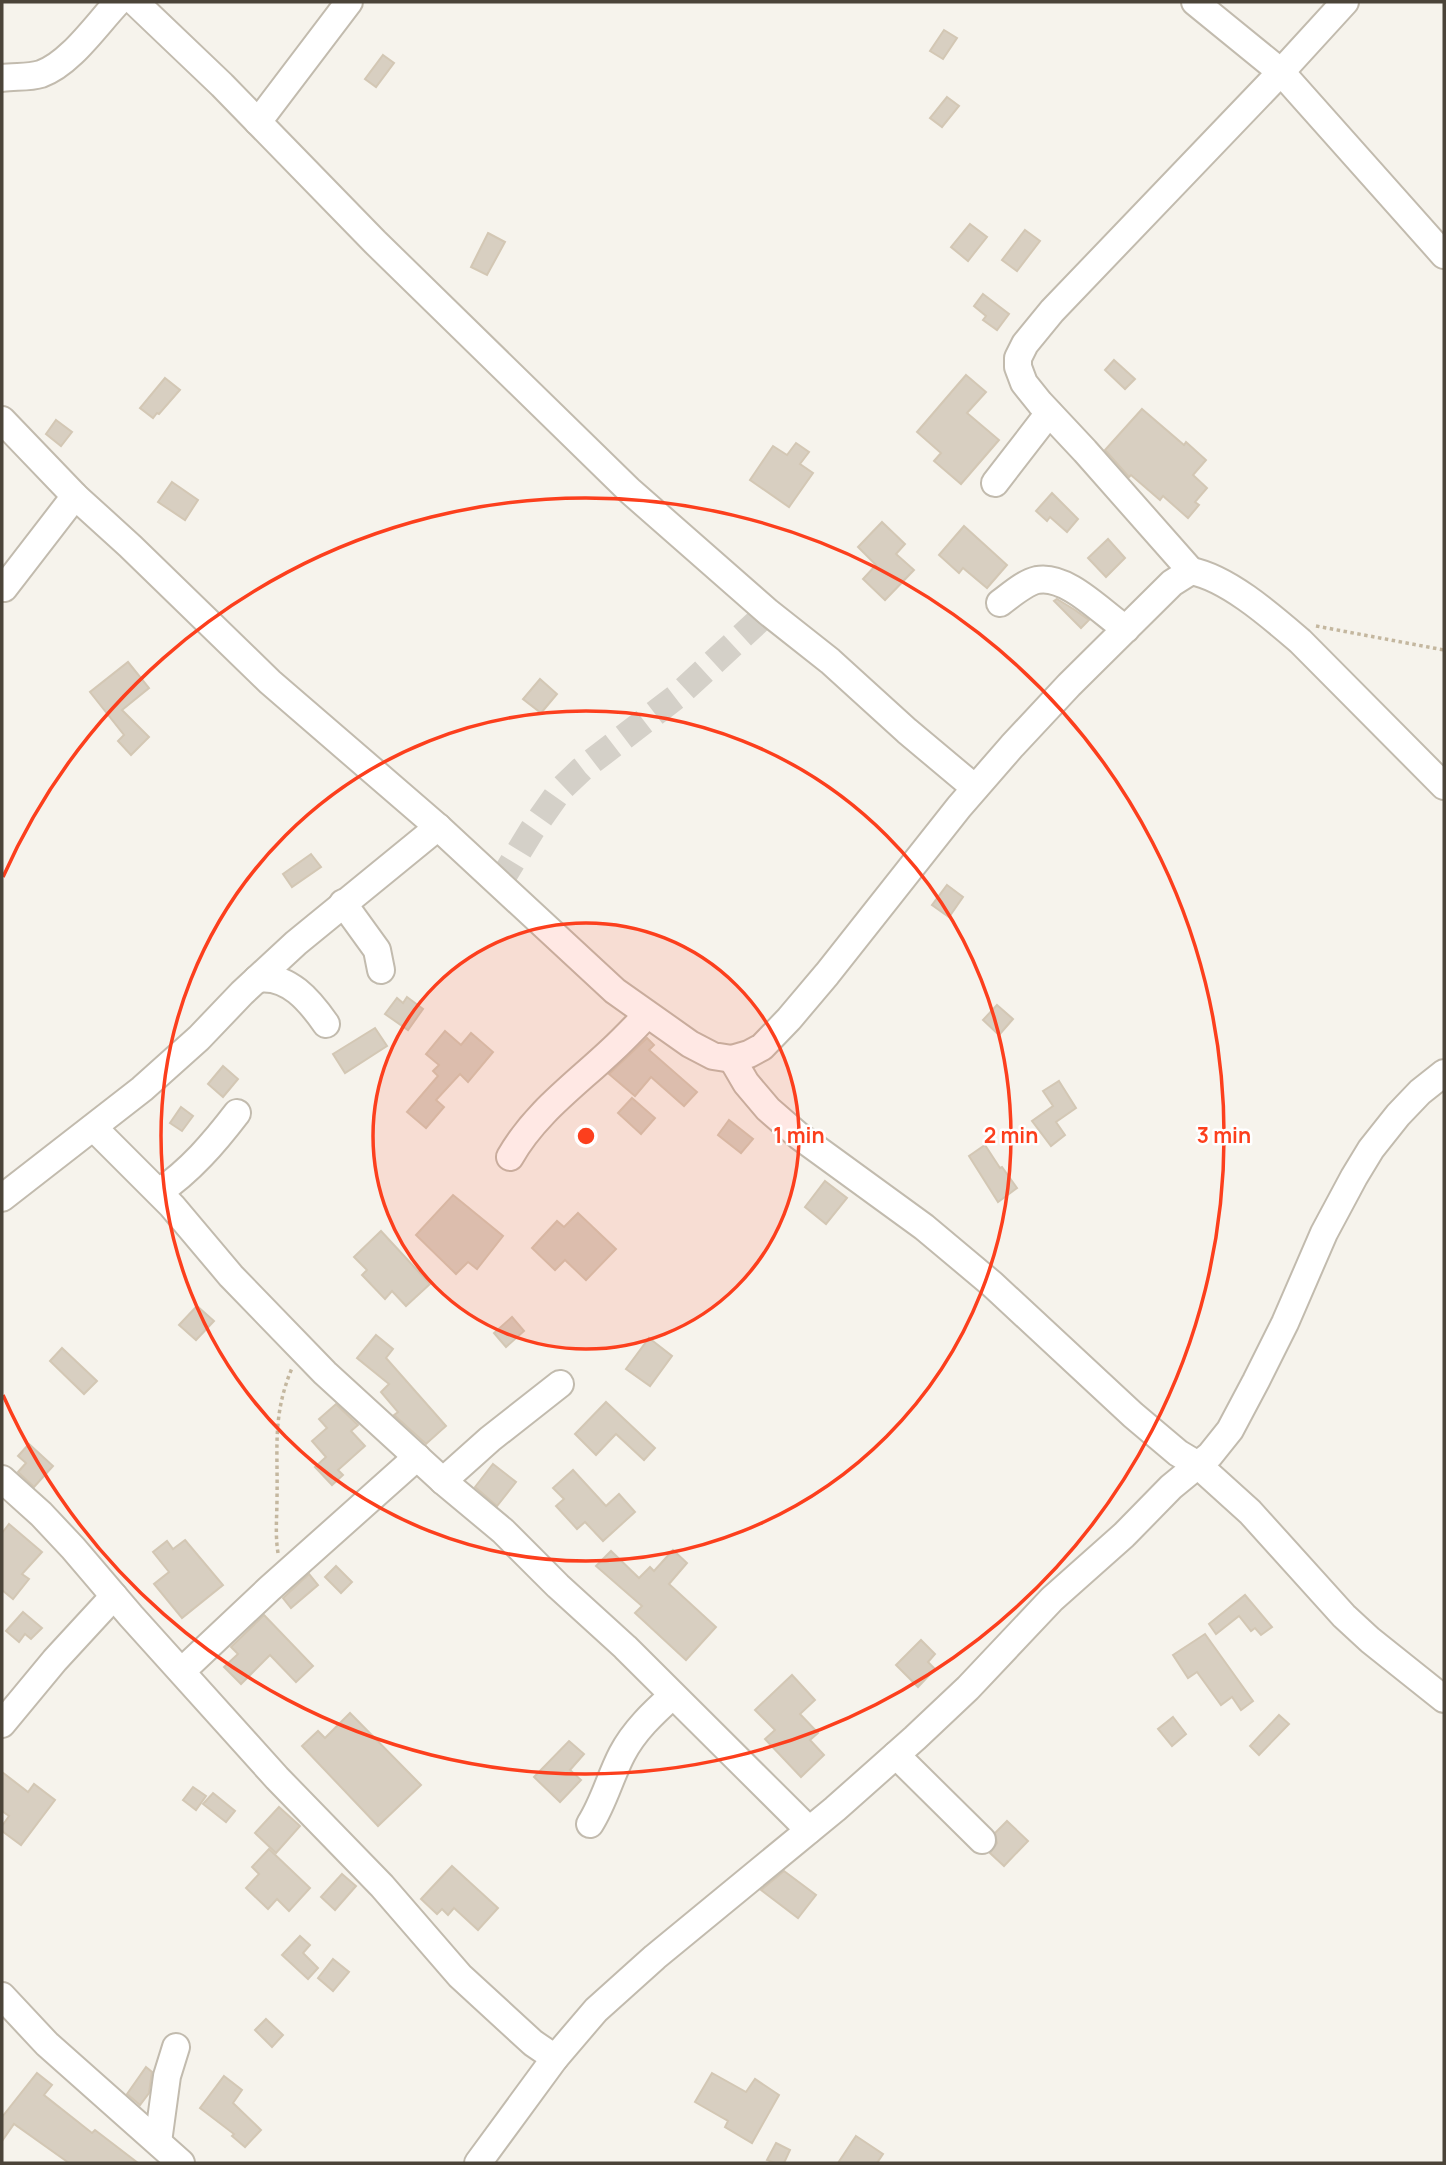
<svg xmlns="http://www.w3.org/2000/svg" width="1446" height="2165" font-family="Manrope,sans-serif">
  <style>
    .building { fill: #d8cfc1; stroke: #d3c7b4; stroke-width: 2 }
    .lines { fill: none; stroke-linecap: round; stroke-linejoin: round }
    .minor-tunnel { stroke: #d4d0c8; stroke-width: 26; stroke-dasharray: 26 13; stroke-linecap: butt }
    .minor-casing { stroke: #c2bbae; stroke-width: 30 }
    .path { stroke: #c4b79f; stroke-width: 3.5; stroke-dasharray: 3.5 3.5; stroke-linecap: butt }
    .minor { stroke: #fff; stroke-width: 26 }
    .ring { fill: none; stroke: #fc3f1d; stroke-width: 3.5 }
    .centre { fill: #fc3f1d; stroke: #fff; stroke-width: 3.5 }
    .ring-label { font-size: 21px; text-anchor: middle; font-weight: bold; fill: #fc3f1d; stroke: #fff; stroke-width: 5; stroke-linejoin: round; paint-order: stroke }
  </style>
  <rect width="100%" height="100%" fill="#f6f3ec"/>
  <g class="building">
    <polygon points="944,30 957,38 943,59 930,51"/>
    <polygon points="383,55 394,63 376,87 365,79"/>
    <polygon points="947,97 959,106 942,127 930,118"/>
    <polygon points="970,224 987,237 968,261 951,247"/>
    <polygon points="1025,230 1040,241 1017,271 1002,260"/>
    <polygon points="488,233 505,242 487,275 471,267"/>
    <polygon points="983,294 1009,314 997,330 983,320 986,316 974,306"/>
    <polygon points="1114,360 1135,379 1125,389 1105,370"/>
    <polygon points="966,375 986,392 967,413 999,440 961,484 934,461 941,453 917,432"/>
    <polygon points="165,378 180,390 159,414 157,413 153,418 140,408"/>
    <polygon points="1142,409 1184,445 1186,442 1206,460 1193,475 1207,488 1195,502 1199,505 1188,518 1163,496 1160,500 1131,475 1129,477 1105,450"/>
    <polygon points="56,420 72,432 61,446 46,434"/>
    <polygon points="796,443 809,452 800,464 813,473 789,507 750,480 773,446 787,455"/>
    <polygon points="172,482 198,500 185,520 158,502"/>
    <polygon points="1052,493 1078,519 1067,532 1050,517 1047,521 1036,511"/>
    <polygon points="882,522 905,544 896,554 914,570 885,600 863,579 876,565 858,547"/>
    <polygon points="964,526 1007,565 987,588 963,568 959,573 939,555"/>
    <polygon points="1108,539 1125,558 1106,577 1088,558"/>
    <polygon points="1057,599 1075,610 1089,620 1081,628 1054,601"/>
    <polygon points="128,662 149,688 122,710 149,737 131,755 118,741 124,735 90,692"/>
    <polygon points="540,679 557,694 541,713 523,699"/>
    <polygon points="311,854 321,867 292,887 283,874"/>
    <polygon points="947,885 963,897 949,917 932,905"/>
    <polygon points="407,997 423,1009 408,1030 385,1014 397,998 403,1003"/>
    <polygon points="997,1005 1013,1019 999,1035 983,1020"/>
    <polygon points="375,1028 387,1046 345,1073 333,1054"/>
    <polygon points="445,1031 461,1045 471,1033 493,1052 468,1082 460,1074 436,1100 444,1107 426,1128 407,1112 438,1076 433,1071 439,1065 426,1054"/>
    <polygon points="647,1038 654,1045 649,1050 697,1092 684,1106 651,1077 635,1096 609,1074"/>
    <polygon points="223,1066 238,1079 223,1097 208,1084"/>
    <polygon points="1059,1081 1076,1108 1056,1122 1065,1135 1051,1146 1032,1121 1053,1106 1043,1091"/>
    <polygon points="632,1098 655,1118 641,1134 618,1113"/>
    <polygon points="181,1107 193,1116 182,1131 170,1123"/>
    <polygon points="729,1120 753,1139 741,1153 718,1135"/>
    <polygon points="985,1145 1000,1168 1002,1167 1017,1188 998,1202 969,1156"/>
    <polygon points="825,1181 847,1198 826,1224 805,1207"/>
    <polygon points="453,1195 503,1236 477,1269 468,1262 456,1274 416,1235"/>
    <polygon points="578,1213 616,1249 586,1280 565,1260 555,1270 532,1248 557,1221 564,1227"/>
    <polygon points="381,1231 430,1284 406,1306 392,1291 385,1299 362,1275 367,1270 354,1257"/>
    <polygon points="197,1306 214,1321 196,1340 179,1325"/>
    <polygon points="512,1317 524,1331 506,1347 494,1333"/>
    <polygon points="376,1335 393,1349 386,1358 446,1426 426,1444 394,1415 398,1412 381,1392 389,1384 357,1358"/>
    <polygon points="649,1338 672,1356 650,1386 626,1369"/>
    <polygon points="62,1348 97,1381 84,1394 50,1361"/>
    <polygon points="606,1402 655,1448 644,1460 616,1434 596,1455 575,1434"/>
    <polygon points="336,1404 358,1425 351,1431 365,1446 338,1470 343,1475 332,1485 315,1467 326,1457 312,1441 327,1428 319,1419"/>
    <polygon points="29,1444 53,1466 34,1487 18,1472 26,1463 18,1456"/>
    <polygon points="493,1464 516,1482 497,1506 475,1487"/>
    <polygon points="573,1470 606,1506 619,1494 635,1512 603,1541 585,1522 577,1529 556,1506 564,1499 553,1488"/>
    <polygon points="9,1524 42,1552 22,1574 29,1579 13,1599 2,1590 2,1533"/>
    <polygon points="185,1540 223,1585 182,1618 154,1584 169,1572 153,1552 167,1541 173,1549"/>
    <polygon points="673,1550 687,1563 669,1584 716,1627 686,1660 635,1613 642,1606 596,1566 611,1551 639,1578 650,1567 654,1571"/>
    <polygon points="336,1566 352,1582 341,1593 325,1577"/>
    <polygon points="309,1574 318,1585 291,1608 283,1598"/>
    <polygon points="1245,1595 1272,1627 1261,1635 1255,1628 1251,1631 1239,1616 1216,1634 1209,1624"/>
    <polygon points="23,1612 42,1628 31,1639 25,1634 19,1642 6,1631"/>
    <polygon points="264,1615 313,1666 296,1682 270,1655 241,1684 224,1667 238,1654 231,1647"/>
    <polygon points="1205,1634 1253,1701 1241,1710 1232,1697 1221,1705 1197,1672 1188,1678 1173,1655"/>
    <polygon points="921,1640 935,1654 928,1662 935,1669 918,1687 896,1665"/>
    <polygon points="792,1675 815,1700 800,1714 818,1733 810,1740 824,1755 801,1777 765,1739 775,1730 755,1710"/>
    <polygon points="350,1713 421,1785 378,1826 302,1746 318,1731 325,1738"/>
    <polygon points="1279,1715 1289,1724 1259,1755 1250,1746"/>
    <polygon points="1173,1717 1186,1734 1172,1746 1158,1729"/>
    <polygon points="569,1741 584,1754 570,1770 581,1780 560,1802 534,1777"/>
    <polygon points="2,1772 28,1792 34,1784 55,1800 21,1845 2,1831 2,1826 9,1816 2,1811"/>
    <polygon points="193,1787 206,1796 196,1810 183,1800"/>
    <polygon points="213,1793 235,1811 226,1822 203,1804"/>
    <polygon points="279,1807 300,1826 276,1853 255,1833"/>
    <polygon points="1007,1821 1028,1841 1004,1866 990,1853 997,1843 995,1833"/>
    <polygon points="269,1849 310,1888 289,1911 277,1899 268,1909 246,1888 259,1874 252,1867"/>
    <polygon points="452,1866 498,1908 478,1930 454,1908 448,1915 442,1909 437,1914 421,1899"/>
    <polygon points="784,1871 816,1895 798,1918 761,1890"/>
    <polygon points="342,1874 356,1886 335,1910 321,1897"/>
    <polygon points="300,1936 310,1945 303,1953 318,1968 308,1979 282,1955"/>
    <polygon points="333,1959 349,1972 333,1991 318,1978"/>
    <polygon points="266,2019 283,2035 272,2047 255,2030"/>
    <polygon points="146,2067 152,2072 149,2093 140,2105 127,2094"/>
    <polygon points="37,2073 52,2085 44,2095 92,2133 95,2130 138,2163 69,2163 14,2124 2,2141 2,2117"/>
    <polygon points="712,2073 746,2092 755,2079 779,2095 752,2143 725,2127 728,2121 695,2102"/>
    <polygon points="224,2076 242,2090 233,2103 261,2130 245,2147 232,2136 234,2134 200,2108"/>
    <polygon points="856,2136 883,2154 877,2163 838,2163"/>
    <polygon points="776,2143 790,2150 784,2163 775,2163 767,2160"/>
  </g>
  <g class="lines">
    <polyline class="minor-tunnel" points="499,884 532,830 561,789 582,769 676,697 768,612"/>
    <defs>
      <g id="minor">
        <polyline points="135,2 222,85 375,242 629,490 768,612 830,661 907,731 975,788"/>
        <polyline points="1195,2 1281,72 1444,255"/>
        <path d="M 2,78 C 15,76 28,78 41,74 C 70,64 97,24 118,2"/>
        <polyline points="258,122 349,2"/>
        <path d="M 2,420 L 75,496 L 130,546 L 270,682 L 438,827 L 615,991 L 690,1044 L 713,1056 L 732,1059 L 749,1054 L 762,1047 L 789,1019 L 827,974 L 959,807 L 1012,746 L 1069,685 L 1172,583 L 1191,571 C 1228,578 1272,617 1300,641 L 1444,786"/>
        <polyline points="995,483 1049,413"/>
        <polyline points="1191,571 1085,451 1040,403 1024,383 1018,367 1018,358 1025,344 1052,311 1281,72 1345,2"/>
        <polyline points="4,588 75,496"/>
        <path d="M 1000,603 C 1011,595 1024,583 1037,580 C 1067,574 1103,614 1126,629"/>
        <polyline points="343,903 377,950 381,970"/>
        <path d="M 257,979 C 288,974 310,1001 326,1024"/>
        <polyline points="732,1059 746,1083 768,1109 799,1136 924,1227 992,1284 1133,1415 1178,1453 1198,1465 1250,1512 1344,1616 1370,1640 1444,1699"/>
        <polyline points="94,1128 172,1206 231,1276 325,1373 443,1481 503,1531 558,1586 625,1647 809,1830"/>
        <path d="M 510,1157 C 535,1113 575,1085 612,1050 C 624,1039 635,1027 647,1015"/>
        <path d="M 159,1192 C 190,1171 214,1143 237,1113"/>
        <polyline points="2,1198 142,1089 199,1038 242,993 296,943 438,827"/>
        <polyline points="2,1479 41,1514 73,1548 131,1616 277,1778 382,1886 460,1976 533,2043 555,2058"/>
        <polyline points="443,1481 490,1439 560,1384"/>
        <polyline points="182,1671 269,1589 417,1457"/>
        <polyline points="2,1724 55,1660 114,1596"/>
        <polyline points="896,1755 982,1840"/>
        <path d="M 590,1824 C 604,1802 610,1777 622,1754 C 634,1731 653,1713 672,1696"/>
        <polyline points="2,1996 47,2044 181,2163"/>
        <polyline points="158,2142 167,2076 176,2047"/>
        <polyline points="478,2163 555,2058 596,2010 655,1957 835,1809 915,1738 968,1688 1052,1599 1124,1535 1171,1487 1210,1455 1230,1430 1256,1381 1285,1323 1324,1233 1354,1177 1371,1149 1398,1115 1420,1092 1444,1073"/>
      </g>
    </defs>
    <use href="#minor" class="minor-casing"/>
    <g class="path">
      <polyline points="1316,626 1444,650"/>
      <path d="M 278,1553 C 275,1534 277,1517 277,1498 C 278,1448 272,1416 292,1368"/>
    </g>
    <use href="#minor" class="minor"/>
  </g>
  <circle cx="586" cy="1136" r="213" fill="#fc3f1d" fill-opacity=".12"/>
  <g class="ring">
    <circle cx="586" cy="1136" r="213"/>
    <circle cx="586" cy="1136" r="425"/>
    <path d="M3 877A638 638 0 1 1 3 1395"/>
  </g>
  <circle cx="586" cy="1136" r="10" class="centre"/>
  <g class="ring-label">
    <text x="799" y="1143">1 min</text>
    <text x="1011" y="1143">2 min</text>
    <text x="1224" y="1143">3 min</text>
  </g>
  <rect width="1446" height="2165" fill="none" stroke="#4b4439" stroke-width="7"/>
</svg>
